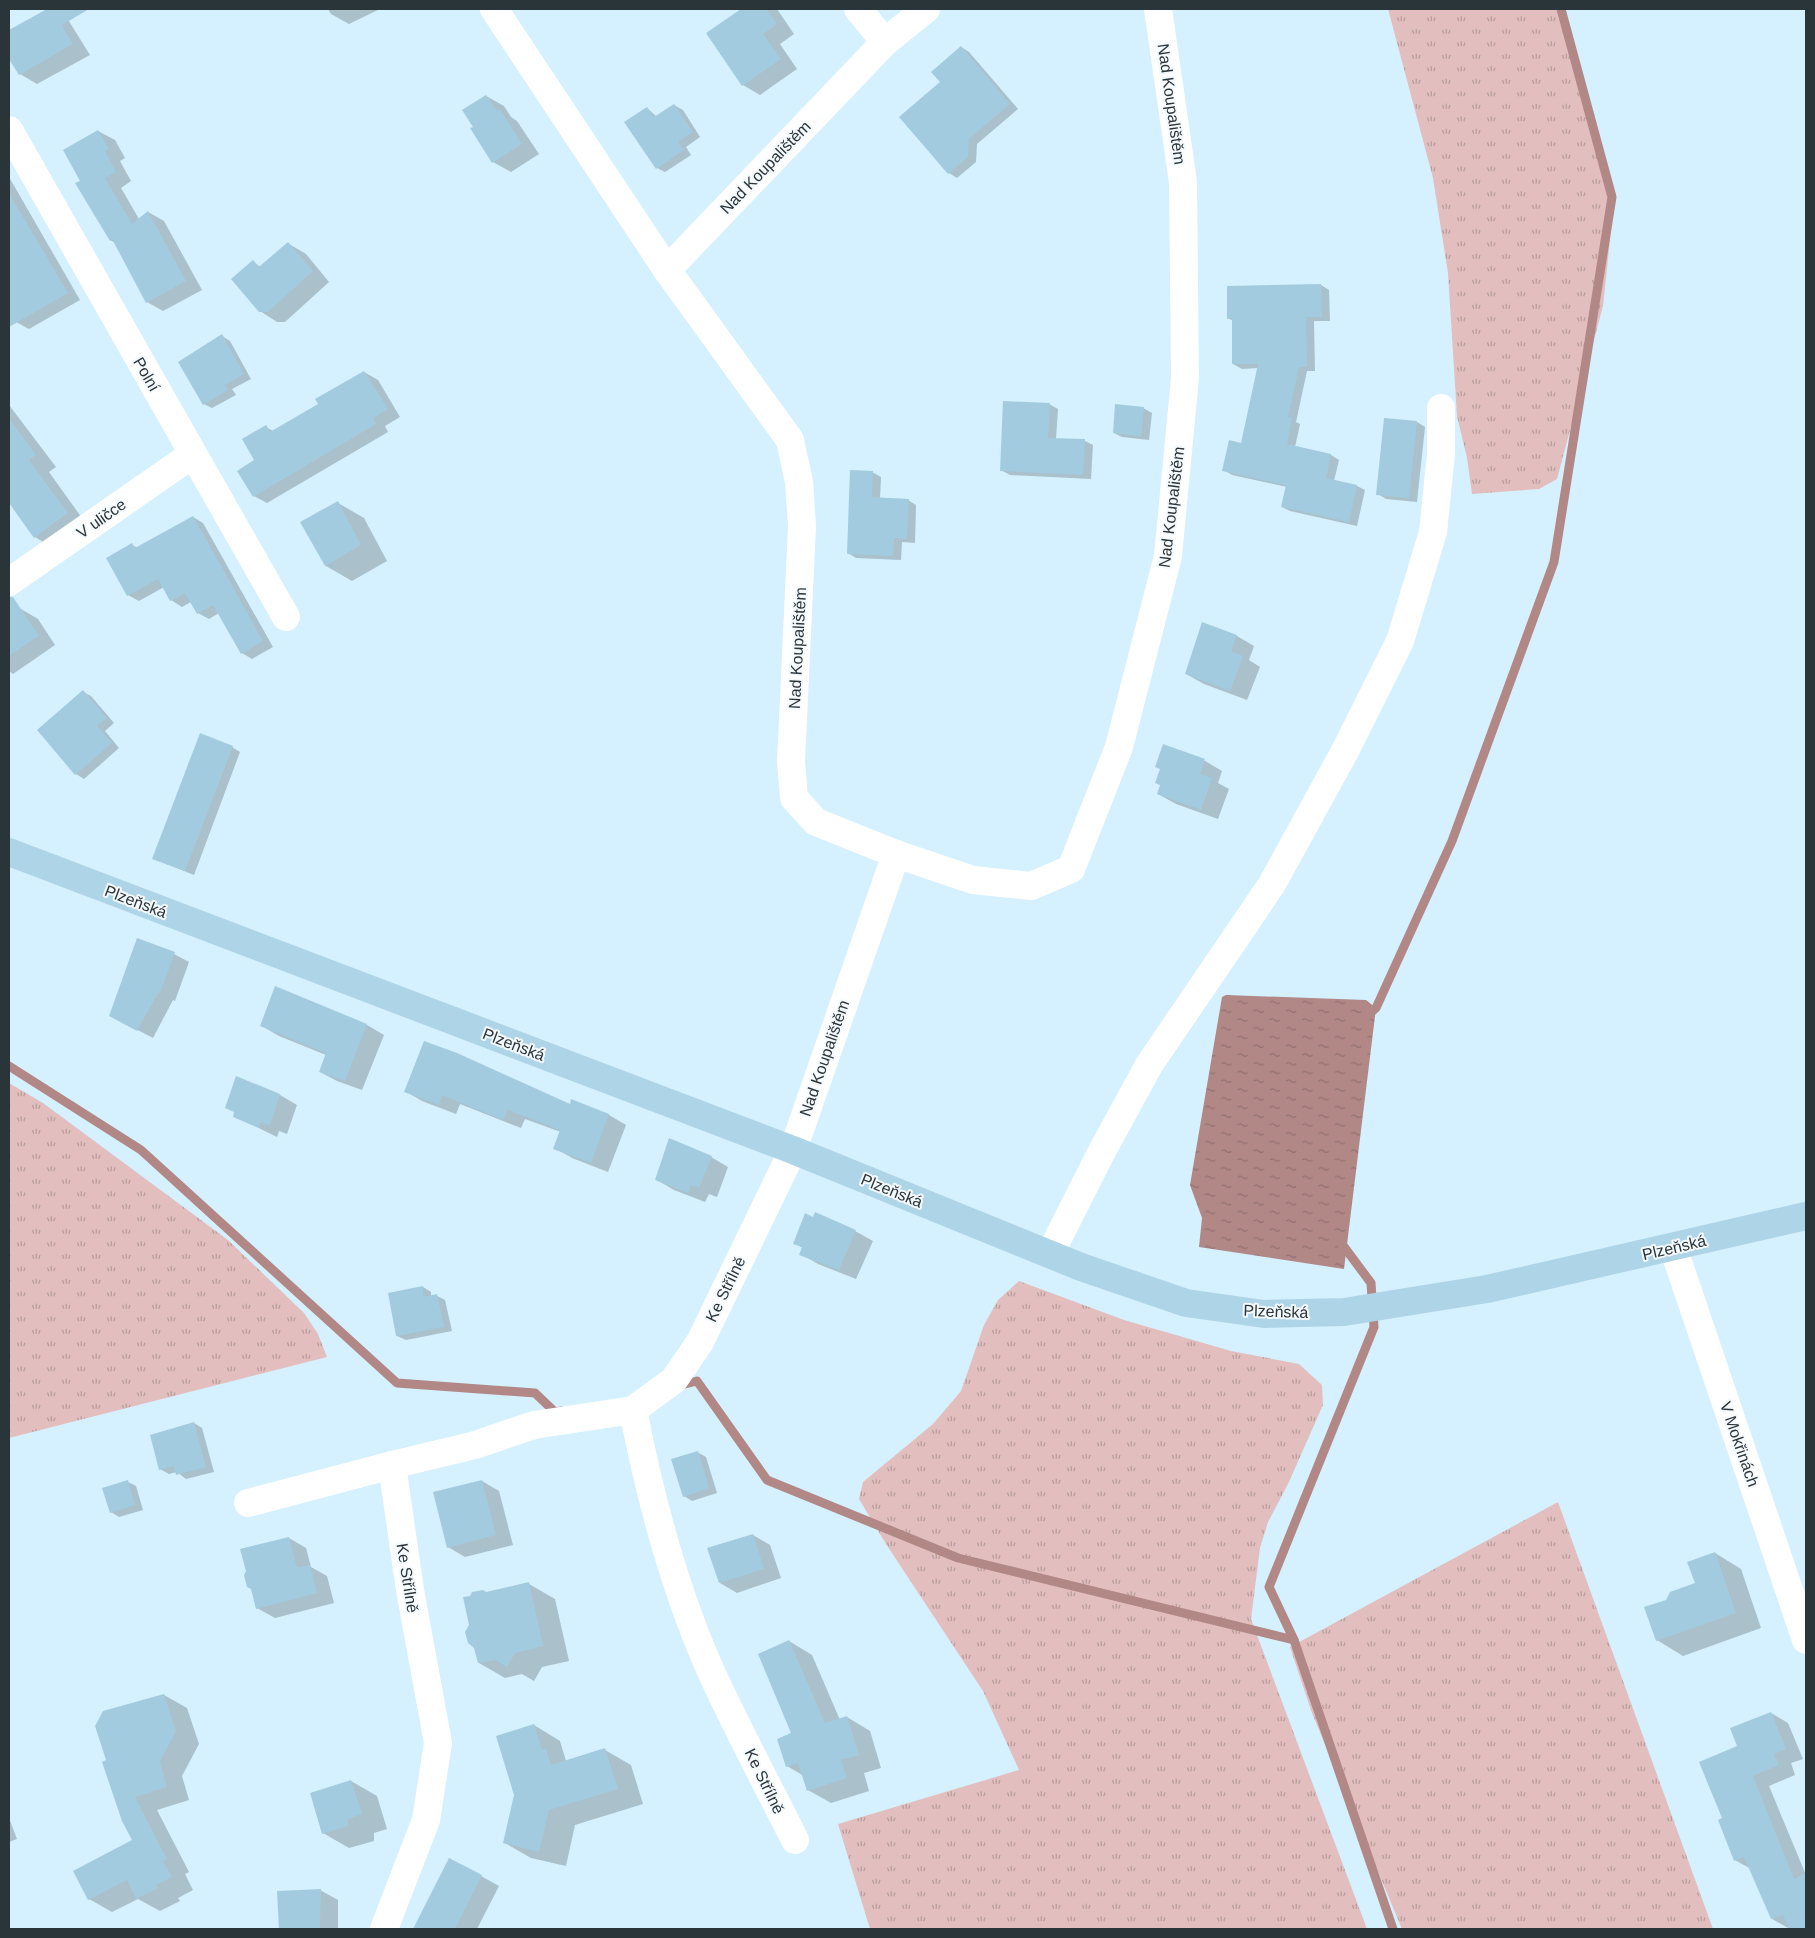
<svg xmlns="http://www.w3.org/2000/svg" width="1815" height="1938" font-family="Arial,sans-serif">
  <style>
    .grass { fill: url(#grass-tufts) }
    .water { fill: url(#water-ripples) }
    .shadow { fill: #0003 }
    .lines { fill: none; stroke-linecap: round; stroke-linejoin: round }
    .stream { stroke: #b18886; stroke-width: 9 }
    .building { fill: #a3cbdf }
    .minor { stroke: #fff; stroke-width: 28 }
    .major { stroke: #aed4e7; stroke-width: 28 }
    .labels { text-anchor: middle; stroke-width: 4; stroke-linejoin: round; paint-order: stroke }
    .street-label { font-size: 16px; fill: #2a353a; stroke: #f4f9fc }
  </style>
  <defs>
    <pattern id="grass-tufts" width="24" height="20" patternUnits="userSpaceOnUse" patternTransform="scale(1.25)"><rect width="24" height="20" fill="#e2bfbe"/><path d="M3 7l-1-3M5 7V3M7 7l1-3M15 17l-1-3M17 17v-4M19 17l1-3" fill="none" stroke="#b79c9b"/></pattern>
    <pattern id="water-ripples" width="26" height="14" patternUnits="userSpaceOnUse" patternTransform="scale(1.25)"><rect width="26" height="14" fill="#b18886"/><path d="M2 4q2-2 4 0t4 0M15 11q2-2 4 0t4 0" fill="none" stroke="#90706f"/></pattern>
  </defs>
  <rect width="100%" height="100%" fill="#d5f0fe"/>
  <g class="grass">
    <polygon points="1388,9 1557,9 1614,202 1603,306 1557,479 1539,489 1472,494 1467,458 1457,416 1448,273 1433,178"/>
    <polygon points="9,1083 43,1103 228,1240 304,1313 318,1334 327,1357 9,1438"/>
    <polygon points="1019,1281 1124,1320 1231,1351 1299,1364 1322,1385 1323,1405 1288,1484 1268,1522 1260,1548 1251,1619 1367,1929 870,1929 838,1824 1019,1770 983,1691 886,1544 859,1499 863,1482 933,1424 961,1391 984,1325 998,1300"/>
    <polygon points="1558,1502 1713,1929 1402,1929 1312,1713 1290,1647"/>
  </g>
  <polygon class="water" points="1226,995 1366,1000 1376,1008 1344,1269 1199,1247 1202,1218 1190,1185 1222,997"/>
  <g class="shadow">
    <polygon points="51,9 67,18 90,55 37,84 20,74 9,57 9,32"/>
    <polygon points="328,9 380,9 349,24 331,14"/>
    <polygon points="743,9 777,9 794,34 780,44 797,69 760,95 743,85 707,34"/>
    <polygon points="961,47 969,52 1018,109 977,144 976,162 957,178 949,173 900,117 941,82"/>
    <polygon points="486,96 504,106 511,117 517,121 539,154 511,172 493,162 472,129 474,127"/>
    <polygon points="674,105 683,110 700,137 686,147 691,155 665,172 657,168 647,108 657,117"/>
    <polygon points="98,131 115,140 125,158 120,161 131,181 121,188 139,219 148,212 164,221 202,290 163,311 147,302 116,243 110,240 81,181"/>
    <polygon points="9,177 80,300 29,329 16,322 9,309"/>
    <polygon points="289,244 306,254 329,282 285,322 277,322 260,311 253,262 261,267"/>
    <polygon points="1321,285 1329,290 1330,321 1314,321 1315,371 1307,371 1296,422 1300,424 1295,447 1331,455 1339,460 1334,481 1357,486 1365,490 1357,526 1290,511 1282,507 1287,487 1232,475 1224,470 1242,444 1258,368 1242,369 1233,364 1233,321 1228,318 1228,287"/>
    <polygon points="222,336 230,341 251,379 232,389 236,395 212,408 204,404"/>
    <polygon points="364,372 378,380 400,417 385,426 388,432 267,503 254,496 256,461 266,427 273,431 320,405"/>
    <polygon points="1049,404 1058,409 1056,439 1085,441 1093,445 1091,479 1010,475 1001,470"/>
    <polygon points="9,405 56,467 49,472 87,525 55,549 35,537 16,496 9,487"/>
    <polygon points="1143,408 1152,413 1149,440 1122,437 1114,433"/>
    <polygon points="1417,422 1425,427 1417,502 1386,499 1378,494"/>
    <polygon points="872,472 881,477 880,499 908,500 916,505 915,543 902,542 901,560 856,558 848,553"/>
    <polygon points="338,503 364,518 387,561 352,581 326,566 302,523"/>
    <polygon points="193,517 203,523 273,647 252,659 242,653 219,613 209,619 198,613 191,602 182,607 171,600 164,587 139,601 128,595 132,545 138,548"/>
    <polygon points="21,609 38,619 55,645 13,674 9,671 9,617"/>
    <polygon points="1202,624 1237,636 1254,646 1249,660 1260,667 1247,700 1204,684 1186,674"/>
    <polygon points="83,692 91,696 114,723 105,731 119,748 84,779 76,774"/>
    <polygon points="1163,746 1205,761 1222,771 1218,783 1229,789 1218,819 1176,804 1158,794 1162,785"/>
    <polygon points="232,747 240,752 194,875 154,859"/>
    <polygon points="138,940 174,954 189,962 175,1001 173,1000 153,1038 126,1024"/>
    <polygon points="276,988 367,1025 384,1035 362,1090 337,1081 320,1072 326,1055 279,1036 262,1026"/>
    <polygon points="405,1091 570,1106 572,1101 609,1115 626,1125 608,1172 572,1158 555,1148 561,1132 525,1119 521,1128 460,1104 456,1114 422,1101"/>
    <polygon points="280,1095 297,1105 287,1134 279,1131 277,1137 234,1116"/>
    <polygon points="711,1157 728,1167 717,1197 709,1194 705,1202 674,1190 657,1180"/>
    <polygon points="855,1231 873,1241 856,1279 818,1264 801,1254 803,1248 795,1243"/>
    <polygon points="423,1287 431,1292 431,1297 437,1296 445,1300 452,1331 406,1340 397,1336"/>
    <polygon points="194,1423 202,1428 214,1472 186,1479 177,1472 169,1474 160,1469"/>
    <polygon points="697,1452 706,1457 717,1493 692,1501 684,1496"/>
    <polygon points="482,1481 499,1491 513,1545 465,1557 448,1547"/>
    <polygon points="128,1482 136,1486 143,1510 119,1517 111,1512"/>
    <polygon points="753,1535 770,1545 781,1578 737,1593 720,1583"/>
    <polygon points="289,1538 306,1548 311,1567 327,1576 334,1603 275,1618 257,1608 252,1589"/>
    <polygon points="1715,1553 1741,1569 1761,1628 1683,1656 1657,1640 1667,1601 1696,1584"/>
    <polygon points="529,1584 555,1599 569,1661 542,1667 534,1681 522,1674 505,1678 479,1663"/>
    <polygon points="789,1641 812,1655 840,1720 847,1717 870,1731 881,1768 864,1773 869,1791 831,1803 808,1790 804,1776 787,1766 793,1734"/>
    <polygon points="164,1695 187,1708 199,1744 182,1776 189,1800 157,1810 189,1872 185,1874 193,1890 178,1898 180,1901 160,1911 138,1899 112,1912 89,1899 134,1841 107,1761 104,1712"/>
    <polygon points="1771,1713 1788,1723 1803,1759 1791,1763 1795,1775 1769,1786 1806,1875 1806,1929 1790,1929 1772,1919 1751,1869 1735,1860 1724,1818 1739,1747"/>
    <polygon points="534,1725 560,1741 566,1761 605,1750 631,1765 643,1804 575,1825 566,1866 531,1858 505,1843"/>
    <polygon points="351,1781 377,1796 387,1829 374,1833 374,1841 349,1848 323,1833"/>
    <polygon points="9,1818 17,1839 9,1842"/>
    <polygon points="481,1876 499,1886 477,1929 419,1929 416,1927"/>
    <polygon points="320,1890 338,1900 338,1929 280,1929 278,1892"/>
  </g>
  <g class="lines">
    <g class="stream">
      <polyline points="1367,1016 1376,1008 1452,841 1554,562 1612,197 1561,9"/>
      <polyline points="9,1066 141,1150 397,1383 535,1393 556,1413 561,1411"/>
      <polyline points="1339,1240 1371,1283 1374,1327 1269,1587 1294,1640 1393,1929"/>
      <polyline points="677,1386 697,1381 767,1480 958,1558 1294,1640"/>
    </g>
  </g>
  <g class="building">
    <polygon points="47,9 89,9 62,25 73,44 19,75 9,59 9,30"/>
    <polygon points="741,9 767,9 777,24 763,34 781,59 742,86 706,33"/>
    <polygon points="961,46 1010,104 969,139 968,157 948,174 899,117 940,82 931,72"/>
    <polygon points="486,95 497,111 500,109 522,144 492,163 470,128 473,127 462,110"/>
    <polygon points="674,104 693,132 678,142 684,150 656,169 624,122 647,107 654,117"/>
    <polygon points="98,130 109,149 105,151 116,172 105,178 132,224 148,211 186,281 146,303 112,239 110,241 75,183 80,181 63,150"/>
    <polygon points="9,193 68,293 9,327"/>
    <polygon points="288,242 313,271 268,312 259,312 231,279 253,260 259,267"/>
    <polygon points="1321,284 1322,317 1306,317 1307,367 1299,367 1288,417 1292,418 1287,444 1331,454 1326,478 1357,485 1349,522 1281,507 1286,485 1222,471 1229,440 1241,443 1258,364 1232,364 1232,318 1227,319 1227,286"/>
    <polygon points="222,334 244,374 225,385 228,390 203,405 178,362"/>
    <polygon points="364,371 388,409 373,418 376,424 253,497 237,471 254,460 242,439 266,425 270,432 318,404 315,399"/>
    <polygon points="1003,401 1050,403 1048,438 1085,439 1083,475 1000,471"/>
    <polygon points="1115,404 1144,407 1141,436 1113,433"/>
    <polygon points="9,418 36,455 29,460 68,513 34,538 9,503"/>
    <polygon points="1384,418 1417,421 1409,498 1376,495"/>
    <polygon points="850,470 873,471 872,497 909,499 907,539 894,538 893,556 847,554"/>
    <polygon points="338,501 361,545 325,566 300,522"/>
    <polygon points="193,516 263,641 241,654 213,605 197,614 185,593 170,601 158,579 127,596 106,558 132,543 135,548"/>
    <polygon points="9,597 13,597 39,636 9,656"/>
    <polygon points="1202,622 1237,635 1231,651 1243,656 1230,691 1185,674"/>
    <polygon points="83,690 107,718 97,726 112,743 75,775 37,730"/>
    <polygon points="200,733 233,746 185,871 152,859"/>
    <polygon points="1163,744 1205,759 1200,774 1212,778 1201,810 1157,794 1160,785 1155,783 1160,769 1155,767"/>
    <polygon points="137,938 175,952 160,993 158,993 137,1031 109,1016"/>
    <polygon points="275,986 367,1024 345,1081 319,1072 326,1053 260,1026"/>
    <polygon points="424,1041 457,1053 570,1104 571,1099 609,1114 591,1163 553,1149 560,1130 508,1110 503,1120 442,1095 439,1105 404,1092"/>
    <polygon points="236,1076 280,1094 270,1125 261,1122 259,1128 233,1117 234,1112 225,1108"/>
    <polygon points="669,1138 712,1156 699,1188 691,1185 688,1193 655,1180"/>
    <polygon points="815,1212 856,1230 839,1270 799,1255 802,1247 793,1244 805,1213 813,1217"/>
    <polygon points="423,1286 423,1297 437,1294 444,1327 396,1336 388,1293"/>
    <polygon points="194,1422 206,1467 176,1475 174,1466 159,1470 150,1435"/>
    <polygon points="698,1451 709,1488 683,1497 671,1459"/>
    <polygon points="128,1480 135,1505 110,1513 102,1488"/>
    <polygon points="482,1480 496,1535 447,1548 433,1492"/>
    <polygon points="753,1534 764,1569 719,1583 707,1548"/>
    <polygon points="289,1537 297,1568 310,1565 317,1593 256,1609 251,1589 247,1587 244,1575 246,1571 240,1549"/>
    <polygon points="1715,1552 1736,1613 1656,1641 1644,1607 1666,1600 1670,1592 1695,1583 1687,1562"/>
    <polygon points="529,1582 543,1646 515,1653 507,1667 496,1660 478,1663 474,1648 468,1643 465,1632 469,1625 463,1597 470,1596 472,1592 483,1590 486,1592"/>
    <polygon points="789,1640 825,1723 847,1716 859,1755 841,1760 847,1778 807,1791 798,1763 786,1767 777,1739 791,1733 758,1654"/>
    <polygon points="164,1694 176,1731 160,1762 167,1787 135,1797 167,1859 163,1861 172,1877 156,1885 158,1888 136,1899 127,1880 88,1900 73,1871 132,1840 122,1821 102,1762 106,1760 95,1726 103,1711"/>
    <polygon points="1771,1712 1786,1749 1774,1754 1779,1765 1753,1776 1794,1879 1806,1873 1806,1929 1789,1929 1783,1915 1771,1919 1744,1857 1734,1861 1718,1820 1722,1818 1699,1762 1737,1746 1730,1728"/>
    <polygon points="534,1724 542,1750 546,1749 551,1765 605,1748 618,1789 549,1810 539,1852 503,1843 514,1795 496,1736"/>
    <polygon points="351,1780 362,1814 348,1819 348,1826 322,1834 310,1793"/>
    <polygon points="449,1858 482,1875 455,1929 413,1929"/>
    <polygon points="321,1889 320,1929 279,1929 277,1891"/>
  </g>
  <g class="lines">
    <g class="minor">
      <polyline points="494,9 667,270"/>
      <polyline points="858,9 885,42"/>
      <polyline points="926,9 885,42 667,270 790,440 799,482 802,526 791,762 794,798 816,822 896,854 973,880 1031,886 1071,869 1119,747 1168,556 1185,378 1183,182 1158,9"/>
      <polyline points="9,130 286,617"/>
      <polyline points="9,582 193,454"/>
      <polyline points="1673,1247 1806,1640"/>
      <polyline points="1050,1254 1101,1153 1149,1065 1272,884 1345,751 1400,641 1433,532 1441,454 1441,408"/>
      <path d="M 633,1410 C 650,1497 673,1585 709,1667 C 735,1725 766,1782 795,1840"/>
      <polyline points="248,1503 392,1465"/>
      <polyline points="384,1929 426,1820 438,1743 410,1590 392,1465 475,1445 534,1425 633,1410 674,1380 700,1342 793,1150 896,854"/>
    </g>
    <polyline class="major" points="9,852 793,1150 1081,1267 1186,1303 1264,1314 1344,1312 1487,1289 1806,1216"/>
  </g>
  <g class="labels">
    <g class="street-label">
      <text transform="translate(1172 104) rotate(82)" y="6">Nad Koupalištěm</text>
      <text transform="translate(765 167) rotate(-46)" y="6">Nad Koupalištěm</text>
      <text transform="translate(147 374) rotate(60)" y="6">Polní</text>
      <text transform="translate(1171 507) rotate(-83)" y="6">Nad Koupalištěm</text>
      <text transform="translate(101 518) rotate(-35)" y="6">V uličce</text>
      <text transform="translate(797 648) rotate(-87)" y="6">Nad Koupalištěm</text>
      <text transform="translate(136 901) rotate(21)" y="6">Plzeňská</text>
      <text transform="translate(514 1044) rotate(21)" y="6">Plzeňská</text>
      <text transform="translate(824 1058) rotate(-71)" y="6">Nad Koupalištěm</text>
      <text transform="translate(892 1190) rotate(22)" y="6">Plzeňská</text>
      <text transform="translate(1674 1247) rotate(-13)" y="6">Plzeňská</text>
      <text transform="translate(725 1289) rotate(-64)" y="6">Ke Střílně</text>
      <text transform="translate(1276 1311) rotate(2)" y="6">Plzeňská</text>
      <text transform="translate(1740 1444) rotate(71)" y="6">V Mokřinách</text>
      <text transform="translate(408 1578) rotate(81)" y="6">Ke Střílně</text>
      <text transform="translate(765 1781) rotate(64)" y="6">Ke Střílně</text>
    </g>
  </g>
  <rect width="1815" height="1938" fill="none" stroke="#2a353a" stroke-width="20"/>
</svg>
